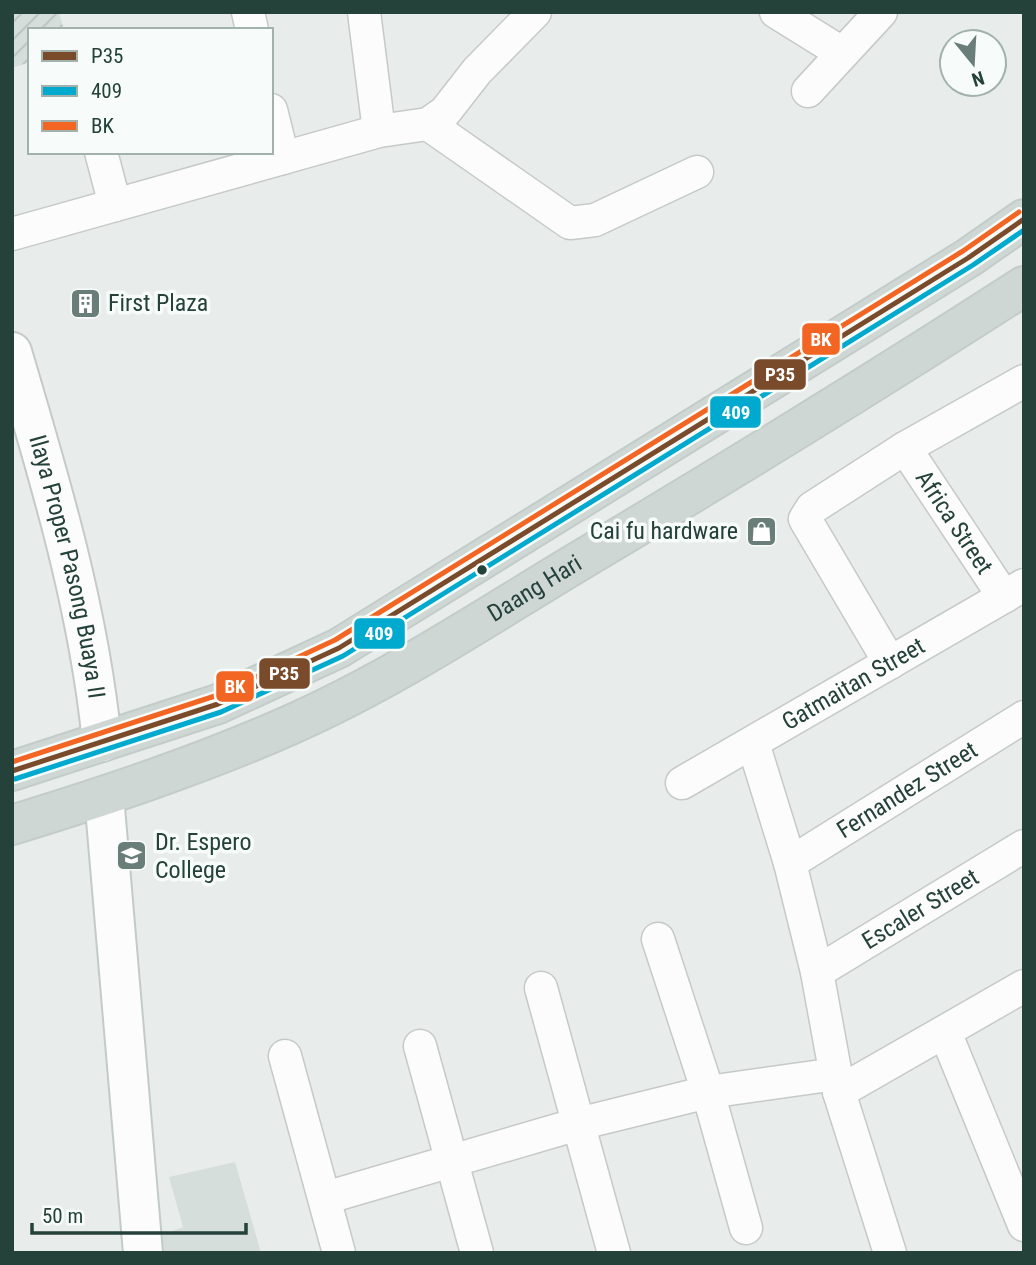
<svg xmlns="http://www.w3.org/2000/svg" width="1036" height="1265" font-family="'Roboto Condensed',sans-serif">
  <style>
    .built { fill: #d6dedb }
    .industrial { fill: url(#industrial-furrows) }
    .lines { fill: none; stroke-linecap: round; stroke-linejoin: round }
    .minor-casing { stroke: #c5cac8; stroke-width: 35 }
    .tertiary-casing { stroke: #c5cac8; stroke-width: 42 }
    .secondary-casing { stroke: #c3cbc8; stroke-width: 42 }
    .primary-casing { stroke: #c3ccc9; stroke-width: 42 }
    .minor { stroke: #fcfcfc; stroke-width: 32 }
    .tertiary { stroke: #fcfcfc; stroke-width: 38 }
    .secondary { stroke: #fcfcfc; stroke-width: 38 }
    .primary { stroke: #cfd7d5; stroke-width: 38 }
    .bus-1-casing { stroke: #f7fbf9; stroke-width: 10 }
    .bus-2-casing { stroke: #f7fbf9; stroke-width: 10 }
    .bus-3-casing { stroke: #f7fbf9; stroke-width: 10 }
    .bus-1 { stroke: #7a4b2a; stroke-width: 5 }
    .bus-2 { stroke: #00a9ce; stroke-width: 5 }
    .bus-3 { stroke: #f26522; stroke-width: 5 }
    .bus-dot { fill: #24423a; stroke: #f7fbf9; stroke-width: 2.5 }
    .labels { text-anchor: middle; stroke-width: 7; stroke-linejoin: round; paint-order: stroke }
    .poi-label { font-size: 24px; fill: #24423a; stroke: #f7fbf9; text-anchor: start }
    .street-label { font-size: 24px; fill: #24423a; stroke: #f7fbf9 }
    .line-badge { stroke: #f7fbf9; stroke-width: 2.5 }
    .badge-label { font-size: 19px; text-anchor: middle; font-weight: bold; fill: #fff }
  </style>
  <defs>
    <pattern id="industrial-furrows" width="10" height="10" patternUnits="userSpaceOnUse" patternTransform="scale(1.75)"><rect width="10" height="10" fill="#d6dedb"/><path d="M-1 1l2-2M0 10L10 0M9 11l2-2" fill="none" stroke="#b8c0bd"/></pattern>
  </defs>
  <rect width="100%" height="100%" fill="#e8edeb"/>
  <polygon class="built" points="235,1162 261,1253 158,1253 155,1238 183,1227 169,1177"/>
  <polygon class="industrial" points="12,12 59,12 64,30 30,30 30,62 12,68"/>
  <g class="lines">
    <defs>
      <g id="minor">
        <polyline points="248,12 252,30"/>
        <polyline points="364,12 379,131"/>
        <polyline points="776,12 842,53"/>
        <polyline points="808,91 881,12"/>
        <polyline points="271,110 283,158"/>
        <polyline points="428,124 445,112 477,71 535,12"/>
        <polyline points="101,152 115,205"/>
        <polyline points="12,234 379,131 428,124 570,223 595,220 697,172"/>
        <path id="s1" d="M 905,448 L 1004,597"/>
        <polyline points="890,663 805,519 812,508 905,448 1024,381"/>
        <polyline points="753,743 790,863 817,972 839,1092 890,1253"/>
        <path id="s2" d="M 682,783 L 1024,585"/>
        <path id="s3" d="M 790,863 L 1024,717"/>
        <polyline points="658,939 708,1092 746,1228"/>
        <path id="s4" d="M 817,972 L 1024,846"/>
        <polyline points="541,988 614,1253"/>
        <polyline points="945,1032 1024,1225"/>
        <polyline points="420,1046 477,1253"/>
        <polyline points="285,1056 339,1253"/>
        <polyline points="839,1092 1024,986"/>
        <polyline points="325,1198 578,1124 708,1092 836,1074"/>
      </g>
      <g id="tertiary">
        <path id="s5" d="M 12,352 C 50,480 89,609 102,742"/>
      </g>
      <polyline id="secondary" points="104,796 143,1253"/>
      <g id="primary">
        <polyline points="12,771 218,704 339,648 968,258 1024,219"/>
        <path id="s6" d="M 12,825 C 106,796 200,765 290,725 C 390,681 483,619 576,563 C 727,473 877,381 1024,286"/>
      </g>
    </defs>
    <use href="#minor" class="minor-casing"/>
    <use href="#tertiary" class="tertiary-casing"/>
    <use href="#secondary" class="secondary-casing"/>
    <use href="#primary" class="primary-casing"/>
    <use href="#minor" class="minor"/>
    <use href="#tertiary" class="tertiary"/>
    <use href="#secondary" class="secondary"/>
    <use href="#primary" class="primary"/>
    <defs>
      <polyline id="bus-1" points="12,771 218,704 339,648 968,258 1024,219"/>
      <polyline id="bus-2" points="15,779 221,712 343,656 973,265 1024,230"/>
      <polyline id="bus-3" points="12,762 215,696 335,640 963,251 1019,212"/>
    </defs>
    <use href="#bus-1" class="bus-1-casing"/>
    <use href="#bus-2" class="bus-2-casing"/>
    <use href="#bus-3" class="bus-3-casing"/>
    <use href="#bus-1" class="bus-1"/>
    <use href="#bus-2" class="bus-2"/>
    <use href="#bus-3" class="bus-3"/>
  </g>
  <defs>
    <symbol id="building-square" viewBox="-11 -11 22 22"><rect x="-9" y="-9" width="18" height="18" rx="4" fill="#697e78" stroke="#f7fbf9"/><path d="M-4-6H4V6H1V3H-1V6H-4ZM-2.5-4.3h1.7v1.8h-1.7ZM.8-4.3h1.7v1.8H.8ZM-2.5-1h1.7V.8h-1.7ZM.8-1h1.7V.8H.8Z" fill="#fff"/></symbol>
    <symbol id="shop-square" viewBox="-11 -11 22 22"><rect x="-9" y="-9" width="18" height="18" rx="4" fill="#697e78" stroke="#f7fbf9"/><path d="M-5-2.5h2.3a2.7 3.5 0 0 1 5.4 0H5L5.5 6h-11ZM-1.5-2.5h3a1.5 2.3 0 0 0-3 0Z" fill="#fff"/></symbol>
    <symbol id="university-square" viewBox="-11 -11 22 22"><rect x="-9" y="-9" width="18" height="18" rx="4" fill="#697e78" stroke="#f7fbf9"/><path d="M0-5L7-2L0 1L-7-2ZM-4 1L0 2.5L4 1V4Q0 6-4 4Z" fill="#fff"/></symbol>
  </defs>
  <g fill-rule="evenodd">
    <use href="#building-square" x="68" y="286" width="35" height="35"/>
    <use href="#shop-square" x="744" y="514" width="35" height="35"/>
    <use href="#university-square" x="114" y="838" width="35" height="35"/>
  </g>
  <circle class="bus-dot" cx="482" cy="570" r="6"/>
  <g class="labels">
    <g class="poi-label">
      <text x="108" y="311">First Plaza</text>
      <text x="738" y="539" text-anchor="end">Cai fu hardware</text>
      <text x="155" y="850">Dr. Espero<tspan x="155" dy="28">College</tspan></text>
    </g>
    <g class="street-label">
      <text dy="8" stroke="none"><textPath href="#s1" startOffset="89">Africa Street</textPath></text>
      <text dy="8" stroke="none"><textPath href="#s5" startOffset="222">Ilaya Proper Pasong Buaya II</textPath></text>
      <text dy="8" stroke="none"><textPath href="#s6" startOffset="576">Daang Hari</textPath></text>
      <text dy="8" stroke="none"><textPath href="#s2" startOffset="198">Gatmaitan Street</textPath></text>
      <text dy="8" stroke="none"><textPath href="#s3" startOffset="138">Fernandez Street</textPath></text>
      <text dy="8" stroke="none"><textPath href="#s4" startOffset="121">Escaler Street</textPath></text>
    </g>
  </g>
  <g class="line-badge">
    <rect x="801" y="322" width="40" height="34" rx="7" fill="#f26522"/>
    <rect x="753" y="358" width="54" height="33" rx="7" fill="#7a4b2a"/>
    <rect x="709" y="395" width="53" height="34" rx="7" fill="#00a9ce"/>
    <rect x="353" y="617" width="53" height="33" rx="7" fill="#00a9ce"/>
    <rect x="258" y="657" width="53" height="33" rx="7" fill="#7a4b2a"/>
    <rect x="215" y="670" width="40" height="33" rx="7" fill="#f26522"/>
  </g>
  <g class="badge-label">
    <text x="821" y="346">BK</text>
    <text x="780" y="381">P35</text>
    <text x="736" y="419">409</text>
    <text x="379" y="640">409</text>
    <text x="284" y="680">P35</text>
    <text x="235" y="693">BK</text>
  </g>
  <rect width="1036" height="1265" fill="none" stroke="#24423a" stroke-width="28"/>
  <rect x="28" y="28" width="245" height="126" fill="#f7fbf9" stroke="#a3b1ad" stroke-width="2"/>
  <rect x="42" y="51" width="35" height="10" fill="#7a4b2a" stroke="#a3b1ad" stroke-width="2"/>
  <text x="91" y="63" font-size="21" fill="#24423a">P35</text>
  <rect x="42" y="86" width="35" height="10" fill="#00a9ce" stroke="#a3b1ad" stroke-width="2"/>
  <text x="91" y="98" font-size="21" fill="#24423a">409</text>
  <rect x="42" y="121" width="35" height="10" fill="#f26522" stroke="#a3b1ad" stroke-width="2"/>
  <text x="91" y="133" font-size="21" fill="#24423a">BK</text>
  <g transform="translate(973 63) rotate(162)"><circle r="33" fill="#f7fbf9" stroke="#a3b1ad" stroke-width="2"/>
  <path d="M0-5L12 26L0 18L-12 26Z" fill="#697e78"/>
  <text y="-10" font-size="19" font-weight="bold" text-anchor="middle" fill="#24423a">N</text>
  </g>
  <path d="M32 1223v10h214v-10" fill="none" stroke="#24423a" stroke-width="3.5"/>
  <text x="42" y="1223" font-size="21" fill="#24423a" stroke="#f7fbf9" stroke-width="5" paint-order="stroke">50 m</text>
</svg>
